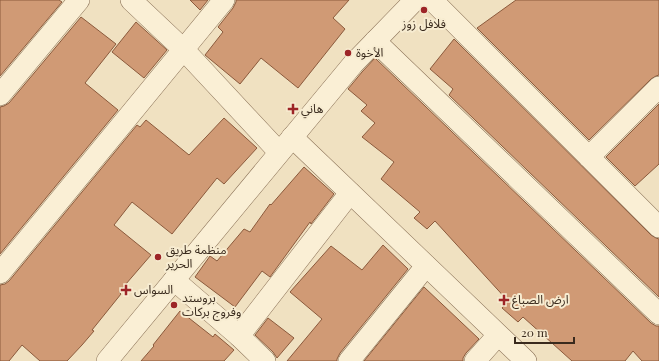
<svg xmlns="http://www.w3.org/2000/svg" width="659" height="361" font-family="'Playfair Display','Noto Sans Arabic',serif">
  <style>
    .building { fill: #d09a75; stroke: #8b5a3c }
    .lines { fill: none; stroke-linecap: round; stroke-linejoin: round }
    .minor-casing { stroke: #8b7258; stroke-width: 22 }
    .minor { stroke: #faefd5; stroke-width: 21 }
    .poi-dot { fill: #9d2527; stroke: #f7ecd1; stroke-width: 1.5 }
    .labels { text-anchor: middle; stroke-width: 4; stroke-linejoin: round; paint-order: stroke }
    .poi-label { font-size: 12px; fill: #392a1d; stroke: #f7ecd1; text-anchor: start }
  </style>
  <rect width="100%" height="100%" fill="#f0e1c1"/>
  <g class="building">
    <polygon points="0,0 59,0 62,2 0,76"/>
    <polygon points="190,0 208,0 200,10"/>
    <polygon points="236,0 349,0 333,18 345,29 298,88 261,58 240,84 205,55 223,32 218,27 233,8 236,2"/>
    <polygon points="516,0 659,0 659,75 656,76 651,79 589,140 477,28"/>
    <polygon points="81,17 116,44 85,83 118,110 0,254 0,107 4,106 9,103"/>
    <polygon points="136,22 167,50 144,78 112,52"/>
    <polygon points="454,39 651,235 656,238 659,239 659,297 449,95 453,89 430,69"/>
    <polygon points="375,58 651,323 656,326 659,326 659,361 642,361 633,351 625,361 572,361 523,317 518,322 502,308 508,301 435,221 427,229 414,218 420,212 381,179 394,162 362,137 375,123 361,111 367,105 348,89 362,72"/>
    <polygon points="659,104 659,164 635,186 606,157"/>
    <polygon points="224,118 257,148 224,184 217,178 172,234 132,202 114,225 151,255 119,292 121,294 92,330 94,331 82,345 67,361 40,361 22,345 9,361 0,361 0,285 5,284 9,281 137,125 140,127 146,120 189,155"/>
    <polygon points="304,167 334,194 311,224 310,222 270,277 262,271 235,307 195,277 210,256 217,261 244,229 250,232 270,204 271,205"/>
    <polygon points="383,245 408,269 340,353 337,359 337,361 287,361 322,319 290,292 331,246 362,270"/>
    <polygon points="424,287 479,339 466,353 463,358 463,361 364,361"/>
    <polygon points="180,311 213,337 215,334 234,350 224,361 141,361 154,346 153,345"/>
    <polygon points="268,318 294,338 277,358 273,352 255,335"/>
  </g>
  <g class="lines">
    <defs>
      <g id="minor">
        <polyline points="131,0 184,50 279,152"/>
        <polyline points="432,0 659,227"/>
        <polyline points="375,41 659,314"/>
        <polyline points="0,95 79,0"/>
        <polyline points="292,137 526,361"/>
        <polyline points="589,157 659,87"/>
        <polyline points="0,273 224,0"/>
        <polyline points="174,280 239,336 265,361"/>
        <polyline points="239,336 350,193"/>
        <polyline points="107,361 353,64 415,0"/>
        <polyline points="349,361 426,266"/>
        <polyline points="475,361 498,335"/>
      </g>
    </defs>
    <use href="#minor" class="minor-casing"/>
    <use href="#minor" class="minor"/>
  </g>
  <g class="poi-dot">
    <circle cx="424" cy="10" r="4"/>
    <circle cx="348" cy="53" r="4"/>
    <path d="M291 103h4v4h4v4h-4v4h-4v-4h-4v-4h4z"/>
    <circle cx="158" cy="257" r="4"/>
    <path d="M124 284h4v4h4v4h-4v4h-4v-4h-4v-4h4z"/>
    <path d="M502 294h4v4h4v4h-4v4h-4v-4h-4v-4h4z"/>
    <circle cx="174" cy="305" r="4"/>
  </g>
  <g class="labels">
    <g class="poi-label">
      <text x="424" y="28" text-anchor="middle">فلافل زوز</text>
      <text x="356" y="57">الأخوة</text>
      <text x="301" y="113">هاني</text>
      <text x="166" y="254">منظمة طريق<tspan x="166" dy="14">الحرير</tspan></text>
      <text x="134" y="294">السواس</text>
      <text x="182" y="302">بروستد<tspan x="182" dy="14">وفروج بركات</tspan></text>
      <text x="512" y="304">ارض الصباغ</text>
    </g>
  </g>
  <path d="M515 337v6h59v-6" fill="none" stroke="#392a1d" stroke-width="2"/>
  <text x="521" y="337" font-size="12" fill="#392a1d" stroke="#f7ecd1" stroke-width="3" paint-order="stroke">20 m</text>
</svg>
